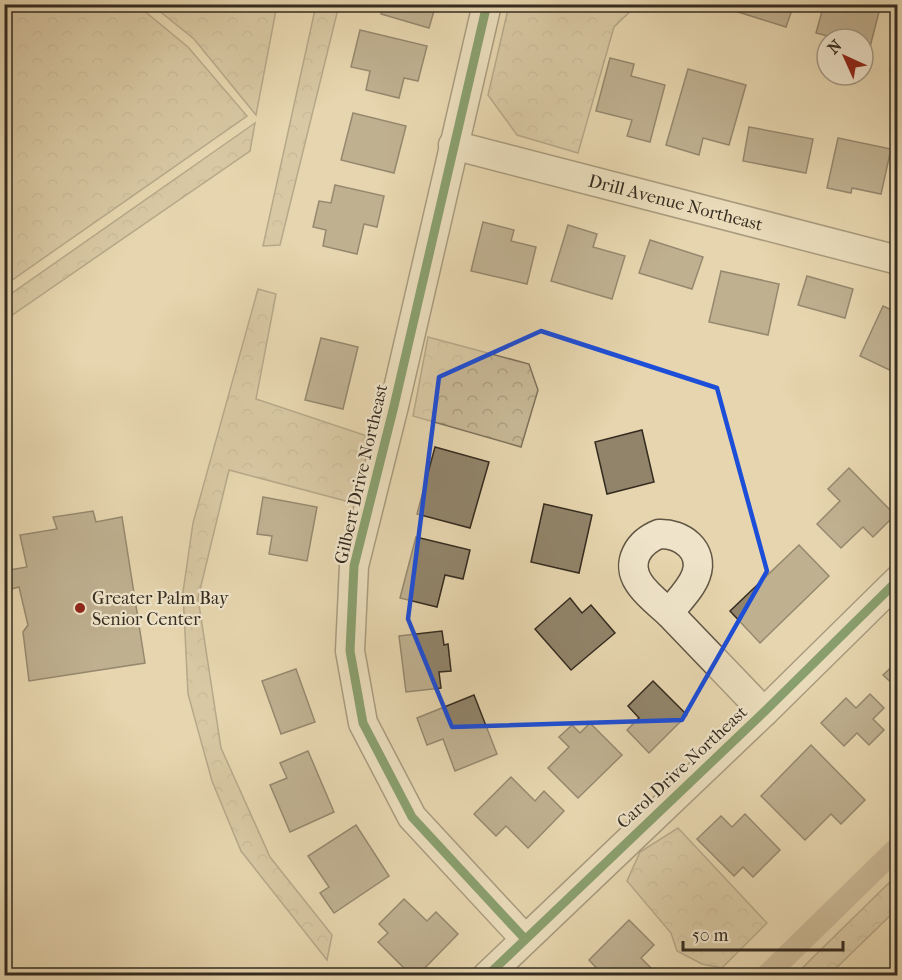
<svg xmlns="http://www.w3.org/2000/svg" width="902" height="980" font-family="'IM FELL French Canon',serif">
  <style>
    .forest { fill: url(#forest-crowns); stroke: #7e725b; stroke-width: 1.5 }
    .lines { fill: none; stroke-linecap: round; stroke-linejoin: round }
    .canal { stroke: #aa9c7e; stroke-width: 22 }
    .building { fill: #91846a; stroke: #352c20; stroke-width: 1.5 }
    .minor-casing { stroke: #615644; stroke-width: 31 }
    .minor { stroke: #efe4ca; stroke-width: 28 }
    .cycleway-casing { stroke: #efe4ca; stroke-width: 13 }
    .cycleway { stroke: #1b5e20; stroke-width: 9 }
    .marked { fill: none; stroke: #1d4ed8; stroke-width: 4.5; stroke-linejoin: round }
    .poi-dot { fill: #8f2418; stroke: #efe4ca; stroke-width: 2 }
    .labels { text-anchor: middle; stroke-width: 4.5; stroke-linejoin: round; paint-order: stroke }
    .street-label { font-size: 18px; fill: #352c20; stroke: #efe4ca }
    .poi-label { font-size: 18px; fill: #352c20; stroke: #efe4ca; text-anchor: start }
  </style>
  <defs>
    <pattern id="forest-crowns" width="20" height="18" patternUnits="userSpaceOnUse" patternTransform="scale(1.5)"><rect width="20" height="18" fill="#c8b896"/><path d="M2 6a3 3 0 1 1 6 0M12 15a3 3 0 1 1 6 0" fill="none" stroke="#ac9e81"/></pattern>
  </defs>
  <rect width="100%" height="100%" fill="#e6d5ae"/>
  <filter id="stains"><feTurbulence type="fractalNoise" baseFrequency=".00333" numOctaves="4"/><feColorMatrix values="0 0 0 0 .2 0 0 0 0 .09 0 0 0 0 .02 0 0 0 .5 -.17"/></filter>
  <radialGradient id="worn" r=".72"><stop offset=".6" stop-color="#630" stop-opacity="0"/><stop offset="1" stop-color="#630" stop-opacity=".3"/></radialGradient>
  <g class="forest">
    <polygon points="5,4 137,5 188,47 247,116 5,285"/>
    <polygon points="152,5 277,5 256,115 194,39"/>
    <polygon points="316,5 339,5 280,245 263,246"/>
    <polygon points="509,5 637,5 614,27 578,153 517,135 488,95"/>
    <polygon points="255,123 250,151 5,320 5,298"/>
    <polygon points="258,289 276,294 256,399 370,437 361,505 229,470 198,598 221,748 270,857 332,935 327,960 241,851 212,781 188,694 183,592 193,523"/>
    <polygon points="428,337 529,364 538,390 521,447 413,416"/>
    <polygon points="678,828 767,923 722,968 702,964 677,951 671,933 627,881 640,852"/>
    <polygon points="897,875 897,909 829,975 795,975"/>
  </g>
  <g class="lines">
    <polyline class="canal" points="766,976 898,847"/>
  </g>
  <g class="building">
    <polygon points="383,4 436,4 429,28 381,14"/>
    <polygon points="738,4 794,4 786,27 735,11"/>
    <polygon points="824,4 881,4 870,47 863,45 863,39 839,39 816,33"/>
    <polygon points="360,30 427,46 418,81 404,78 399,98 366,90 370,71 351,67"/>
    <polygon points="898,35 898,73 890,71"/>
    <polygon points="610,58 634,64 631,76 665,85 650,142 627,136 632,120 596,111"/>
    <polygon points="688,69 746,85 729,145 703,138 699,155 666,145"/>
    <polygon points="353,113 406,126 394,173 341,160"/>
    <polygon points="749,127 813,139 806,173 743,161"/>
    <polygon points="838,138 891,149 881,194 852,188 851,193 827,188"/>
    <polygon points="335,185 384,196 377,227 364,224 357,254 323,246 326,230 313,227 319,201 331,203"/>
    <polygon points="483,222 514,230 511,241 536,247 527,284 471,271"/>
    <polygon points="568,225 597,234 593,247 625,256 612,299 551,281"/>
    <polygon points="650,240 703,257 692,289 639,273"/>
    <polygon points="721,271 779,284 768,335 709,322"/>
    <polygon points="807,276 853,289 845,318 798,305"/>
    <polygon points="883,306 898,313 898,374 860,356"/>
    <polygon points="321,338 358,347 343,409 305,400"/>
    <polygon points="642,430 654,482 607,494 595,442"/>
    <polygon points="435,447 489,462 470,528 417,514"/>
    <polygon points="849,468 895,515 873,537 863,527 841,548 817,524 840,501 828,489"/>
    <polygon points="263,497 317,507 307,561 269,554 272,536 257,534"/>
    <polygon points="544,504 592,515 579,573 531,562"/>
    <polygon points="93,511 96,522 122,517 145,663 29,681 23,632 28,625 19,587 4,591 4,571 27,567 20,535 57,529 53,517"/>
    <polygon points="416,537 470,550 463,579 445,575 437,607 400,598"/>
    <polygon points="799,545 829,576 760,643 730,611"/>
    <polygon points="570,598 582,613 591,605 615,633 571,670 535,629"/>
    <polygon points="442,631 444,645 448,644 451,671 439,672 441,688 406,692 399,636"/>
    <polygon points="898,661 898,689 883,675"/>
    <polygon points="296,669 315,722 281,734 262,681"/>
    <polygon points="653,681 687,715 649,753 627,730 639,718 628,706"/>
    <polygon points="870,694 884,708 873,719 884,730 869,745 857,733 844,746 821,723 846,698 856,708"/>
    <polygon points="474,695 497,754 455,771 443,739 427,745 417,718"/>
    <polygon points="590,723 622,755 578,798 548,768 569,747 559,737 572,725 580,733"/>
    <polygon points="811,745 865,800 841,824 831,814 805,840 761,796"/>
    <polygon points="308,751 334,812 290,832 270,785 287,778 280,763"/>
    <polygon points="511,777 535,801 544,791 564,811 528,848 506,826 496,836 474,814"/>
    <polygon points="745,814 780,850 753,877 743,867 734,876 697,839 721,816 732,827"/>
    <polygon points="356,825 389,876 334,913 320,893 329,887 308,856"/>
    <polygon points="404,899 427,921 436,912 458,934 417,976 412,976 378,942 388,933 379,924"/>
    <polygon points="629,920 654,945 641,958 653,970 647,976 632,976 626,969 619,976 604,976 589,960"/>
  </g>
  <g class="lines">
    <defs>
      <g id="minor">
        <polyline points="487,4 394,406 354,566 350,651 363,723 412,817 525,939"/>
        <path id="s1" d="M 453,145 L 898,260"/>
        <path d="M 659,534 C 681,533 705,550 696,575 C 691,589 678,601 669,613 C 659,604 646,594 639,583 C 625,562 639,542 659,534 Z"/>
        <polyline points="669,613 764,712"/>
        <polyline points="487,976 764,712 898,580"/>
      </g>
    </defs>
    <use href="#minor" class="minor-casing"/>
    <use href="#minor" class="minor"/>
    <defs>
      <g id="cycleway">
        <polyline points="487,4 394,406 354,566 350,651 363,723 412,817 525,939"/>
        <polyline points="487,976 764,712 898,580"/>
      </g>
    </defs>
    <use href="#cycleway" class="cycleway-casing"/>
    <use href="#cycleway" class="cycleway"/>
  </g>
  <path d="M0 0H902V980H0ZM 541,331 L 717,388 L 767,571 L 682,720 L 452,727 L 408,619 L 439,377 Z" fill="#e6d5ae" fill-opacity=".55" fill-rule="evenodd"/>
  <path class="marked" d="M 541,331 L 717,388 L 767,571 L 682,720 L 452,727 L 408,619 L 439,377 Z"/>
  <circle class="poi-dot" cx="80" cy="608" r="6"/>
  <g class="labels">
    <g class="street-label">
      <text dy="6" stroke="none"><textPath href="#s1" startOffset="230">Drill Avenue Northeast</textPath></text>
      <text transform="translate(361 474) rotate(-77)" y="6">Gilbert Drive Northeast</text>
      <text transform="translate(682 767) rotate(-43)" y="6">Carol Drive Northeast</text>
    </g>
    <g class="poi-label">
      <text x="92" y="604">Greater Palm Bay<tspan x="92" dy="21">Senior Center</tspan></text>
    </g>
  </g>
  <rect width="902" height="980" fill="none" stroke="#e6d5ae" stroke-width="24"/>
  <rect x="6" y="6" width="890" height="968" fill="none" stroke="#352c20" stroke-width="3"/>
  <rect x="12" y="12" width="878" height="956" fill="none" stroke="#352c20" stroke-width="1.5"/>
  <g transform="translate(845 57) rotate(315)"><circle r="28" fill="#efe4ca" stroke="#a59a86" stroke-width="1.5"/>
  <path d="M0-4.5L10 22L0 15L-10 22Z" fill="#8f2418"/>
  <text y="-9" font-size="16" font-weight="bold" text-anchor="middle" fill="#352c20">N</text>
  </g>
  <path d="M683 941v9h160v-9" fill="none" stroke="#352c20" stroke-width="3"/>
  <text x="692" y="941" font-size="18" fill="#352c20" stroke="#efe4ca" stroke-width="4.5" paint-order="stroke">50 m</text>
  <rect width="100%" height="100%" filter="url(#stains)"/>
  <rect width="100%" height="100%" fill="url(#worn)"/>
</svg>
